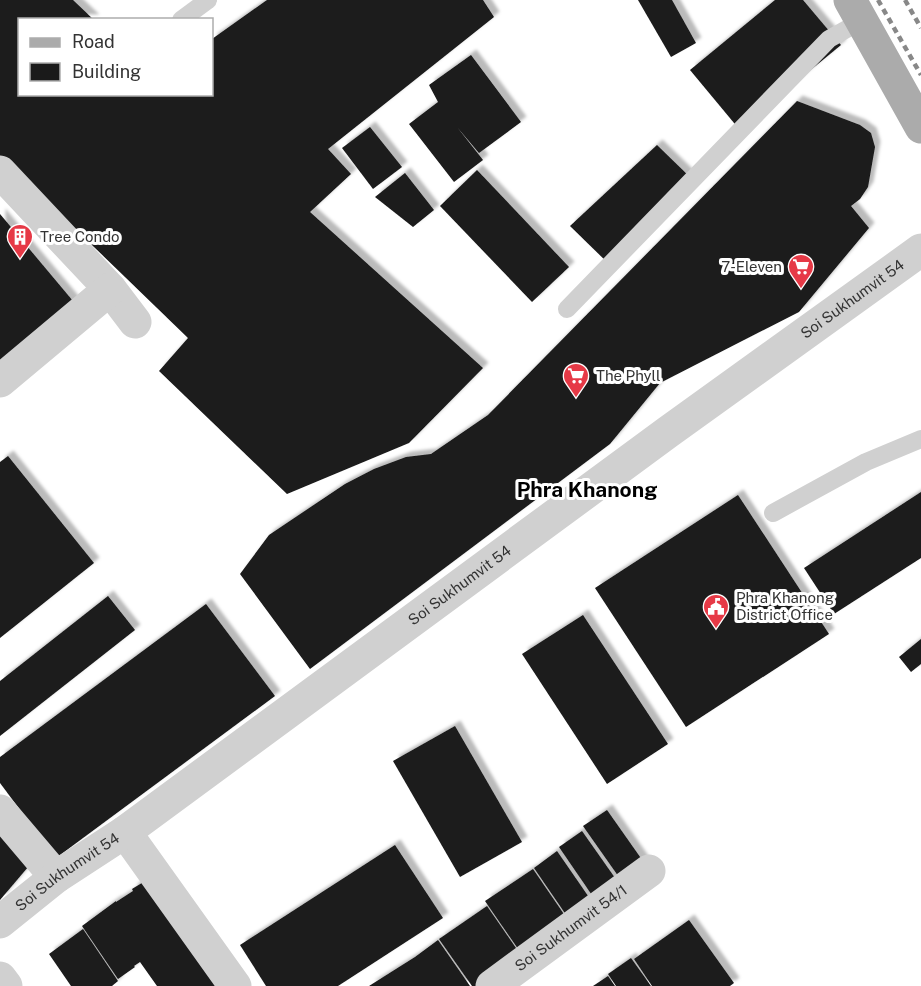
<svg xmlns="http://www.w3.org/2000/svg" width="921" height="986" font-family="'Public Sans',sans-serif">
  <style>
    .building { fill: #1a1a1a; filter: url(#shadow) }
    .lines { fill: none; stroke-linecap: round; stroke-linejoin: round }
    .lane { stroke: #d0d0d0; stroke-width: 18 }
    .street { stroke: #d0d0d0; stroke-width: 33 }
    .primary { stroke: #ababab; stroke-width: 33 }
    .rail { stroke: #888; stroke-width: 4.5; stroke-dasharray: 6 4.5; stroke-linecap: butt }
    .labels { text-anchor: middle; stroke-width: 6; stroke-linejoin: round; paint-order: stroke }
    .poi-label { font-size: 15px; fill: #333; stroke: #fff; text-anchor: start }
    .street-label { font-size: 15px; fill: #333; stroke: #fff }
    .district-label { font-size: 21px; font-weight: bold; fill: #000; stroke: #fff }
  </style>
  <defs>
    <filter id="shadow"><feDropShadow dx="5.5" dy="-5.5" stdDeviation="1.5" flood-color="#0004"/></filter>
  </defs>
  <rect width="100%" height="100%" fill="#fff"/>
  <g class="building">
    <polygon points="0,0 73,0 94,20 20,20 20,94 212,94 212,39 267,0 483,0 494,17 328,149 351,174 310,212 483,368 409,443 287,494 159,371 188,338 0,156"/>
    <polygon points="638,0 672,0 696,43 671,57"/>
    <polygon points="775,0 803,0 841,45 739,129 690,70"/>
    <polygon points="471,55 521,122 479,153 457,127 483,160 454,182 409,124 438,102 429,85"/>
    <polygon points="797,101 860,125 871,133 875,147 868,187 860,199 851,206 869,228 799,312 660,383 610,444 310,669 240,574 269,535 345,484 374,469 406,457 431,454 488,415"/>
    <polygon points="370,127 402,167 373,189 342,148"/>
    <polygon points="657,145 696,183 613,268 570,226"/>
    <polygon points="477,170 569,267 532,302 440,206"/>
    <polygon points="405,173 434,210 413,227 375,197"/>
    <polygon points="0,214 78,307 0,372"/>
    <polygon points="8,456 94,563 0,638 0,462"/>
    <polygon points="921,492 921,558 834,614 804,568"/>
    <polygon points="738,495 829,634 686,727 595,588"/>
    <polygon points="108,596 135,630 0,736 0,681"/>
    <polygon points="206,604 275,696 56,858 0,783 0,757"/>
    <polygon points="583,615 668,744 607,784 522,654"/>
    <polygon points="921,639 921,664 911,672 899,657"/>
    <polygon points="455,726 522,842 460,877 393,761"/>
    <polygon points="607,810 645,864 621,880 583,826"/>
    <polygon points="582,831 620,885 596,901 559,847"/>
    <polygon points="0,832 34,860 0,900"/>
    <polygon points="395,845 443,918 338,986 266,986 240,945"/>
    <polygon points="557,851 595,906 571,922 534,868"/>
    <polygon points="533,869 570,923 523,956 485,901"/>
    <polygon points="150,878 227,986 157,986 140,962 134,966 135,967 118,979 82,926 116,901 116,902 133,891 132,889"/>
    <polygon points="487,906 525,961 486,986 472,986 439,939"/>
    <polygon points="689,920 734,983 730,986 652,986 634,959"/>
    <polygon points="83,929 118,981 112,986 71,986 49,954"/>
    <polygon points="438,940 470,986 369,986 415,957"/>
    <polygon points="631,958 651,986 616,986 608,974"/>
    <polygon points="608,976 615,986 593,986"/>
  </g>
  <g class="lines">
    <g class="lane">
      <polyline points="181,20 208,0"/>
      <polyline points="567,309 829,39 861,21"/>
      <polyline points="773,513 866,462 921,439"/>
    </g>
    <g class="street">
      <polyline points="0,172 110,289 135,322"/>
      <polyline points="0,381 110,289"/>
      <polyline points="0,811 56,877"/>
      <polyline points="125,832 235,986"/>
      <path id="s1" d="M 0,922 L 56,877 L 125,832 L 668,432 L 921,250"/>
      <polyline points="0,978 6,986"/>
      <path id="s2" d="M 492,986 L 649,871"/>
    </g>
    <polyline class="primary" points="850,0 921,127"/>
    <g class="rail">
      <polyline points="878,0 921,75"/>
      <polyline points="905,0 921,28"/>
    </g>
  </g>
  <defs>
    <symbol id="building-pin" viewBox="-11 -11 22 30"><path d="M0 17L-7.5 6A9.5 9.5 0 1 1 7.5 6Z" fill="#e63946" stroke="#fff"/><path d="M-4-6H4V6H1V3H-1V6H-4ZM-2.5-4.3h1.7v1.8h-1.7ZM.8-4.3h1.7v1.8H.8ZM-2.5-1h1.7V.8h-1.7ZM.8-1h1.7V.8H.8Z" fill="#fff"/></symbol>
    <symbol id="supermarket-pin" viewBox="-11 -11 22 30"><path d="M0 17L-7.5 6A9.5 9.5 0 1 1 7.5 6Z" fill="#e63946" stroke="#fff"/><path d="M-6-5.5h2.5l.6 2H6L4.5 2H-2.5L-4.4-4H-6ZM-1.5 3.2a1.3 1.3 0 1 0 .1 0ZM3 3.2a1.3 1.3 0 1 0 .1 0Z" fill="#fff"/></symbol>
    <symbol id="civic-pin" viewBox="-11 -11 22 30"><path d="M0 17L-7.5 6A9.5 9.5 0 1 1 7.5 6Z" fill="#e63946" stroke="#fff"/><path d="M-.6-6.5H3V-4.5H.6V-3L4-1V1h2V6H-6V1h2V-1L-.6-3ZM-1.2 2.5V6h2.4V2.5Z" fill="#fff"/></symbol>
  </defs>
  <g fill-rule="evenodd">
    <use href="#building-pin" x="5" y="222" width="30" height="40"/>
    <use href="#supermarket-pin" x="786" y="252" width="30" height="40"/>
    <use href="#supermarket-pin" x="561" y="361" width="30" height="40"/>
    <use href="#civic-pin" x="701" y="592" width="30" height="40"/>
  </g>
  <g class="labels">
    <g class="poi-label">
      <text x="40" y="242">Tree Condo</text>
      <text x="782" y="272" text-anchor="end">7-Eleven</text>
      <text x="596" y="381">The Phyll</text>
      <text x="736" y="603">Phra Khanong<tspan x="736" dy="17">District Office</tspan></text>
    </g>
    <g class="street-label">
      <text dy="5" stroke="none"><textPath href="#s1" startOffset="1056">Soi Sukhumvit 54</textPath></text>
      <text dy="5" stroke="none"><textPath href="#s1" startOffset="570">Soi Sukhumvit 54</textPath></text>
      <text dy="5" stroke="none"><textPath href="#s1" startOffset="84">Soi Sukhumvit 54</textPath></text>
      <text dy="5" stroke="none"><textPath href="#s2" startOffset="98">Soi Sukhumvit 54/1</textPath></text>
    </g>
    <g class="district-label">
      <text x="587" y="497">Phra Khanong</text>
    </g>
  </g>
  <rect x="18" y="18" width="195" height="78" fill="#ffffff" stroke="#adadad" stroke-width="1.5"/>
  <rect x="30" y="38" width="30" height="9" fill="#ababab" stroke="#adadad" stroke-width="1.5"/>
  <text x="72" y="48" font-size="18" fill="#333333">Road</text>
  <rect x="30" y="63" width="30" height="18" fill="#1a1a1a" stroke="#adadad" stroke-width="1.5"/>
  <text x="72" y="78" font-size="18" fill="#333333">Building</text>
</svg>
